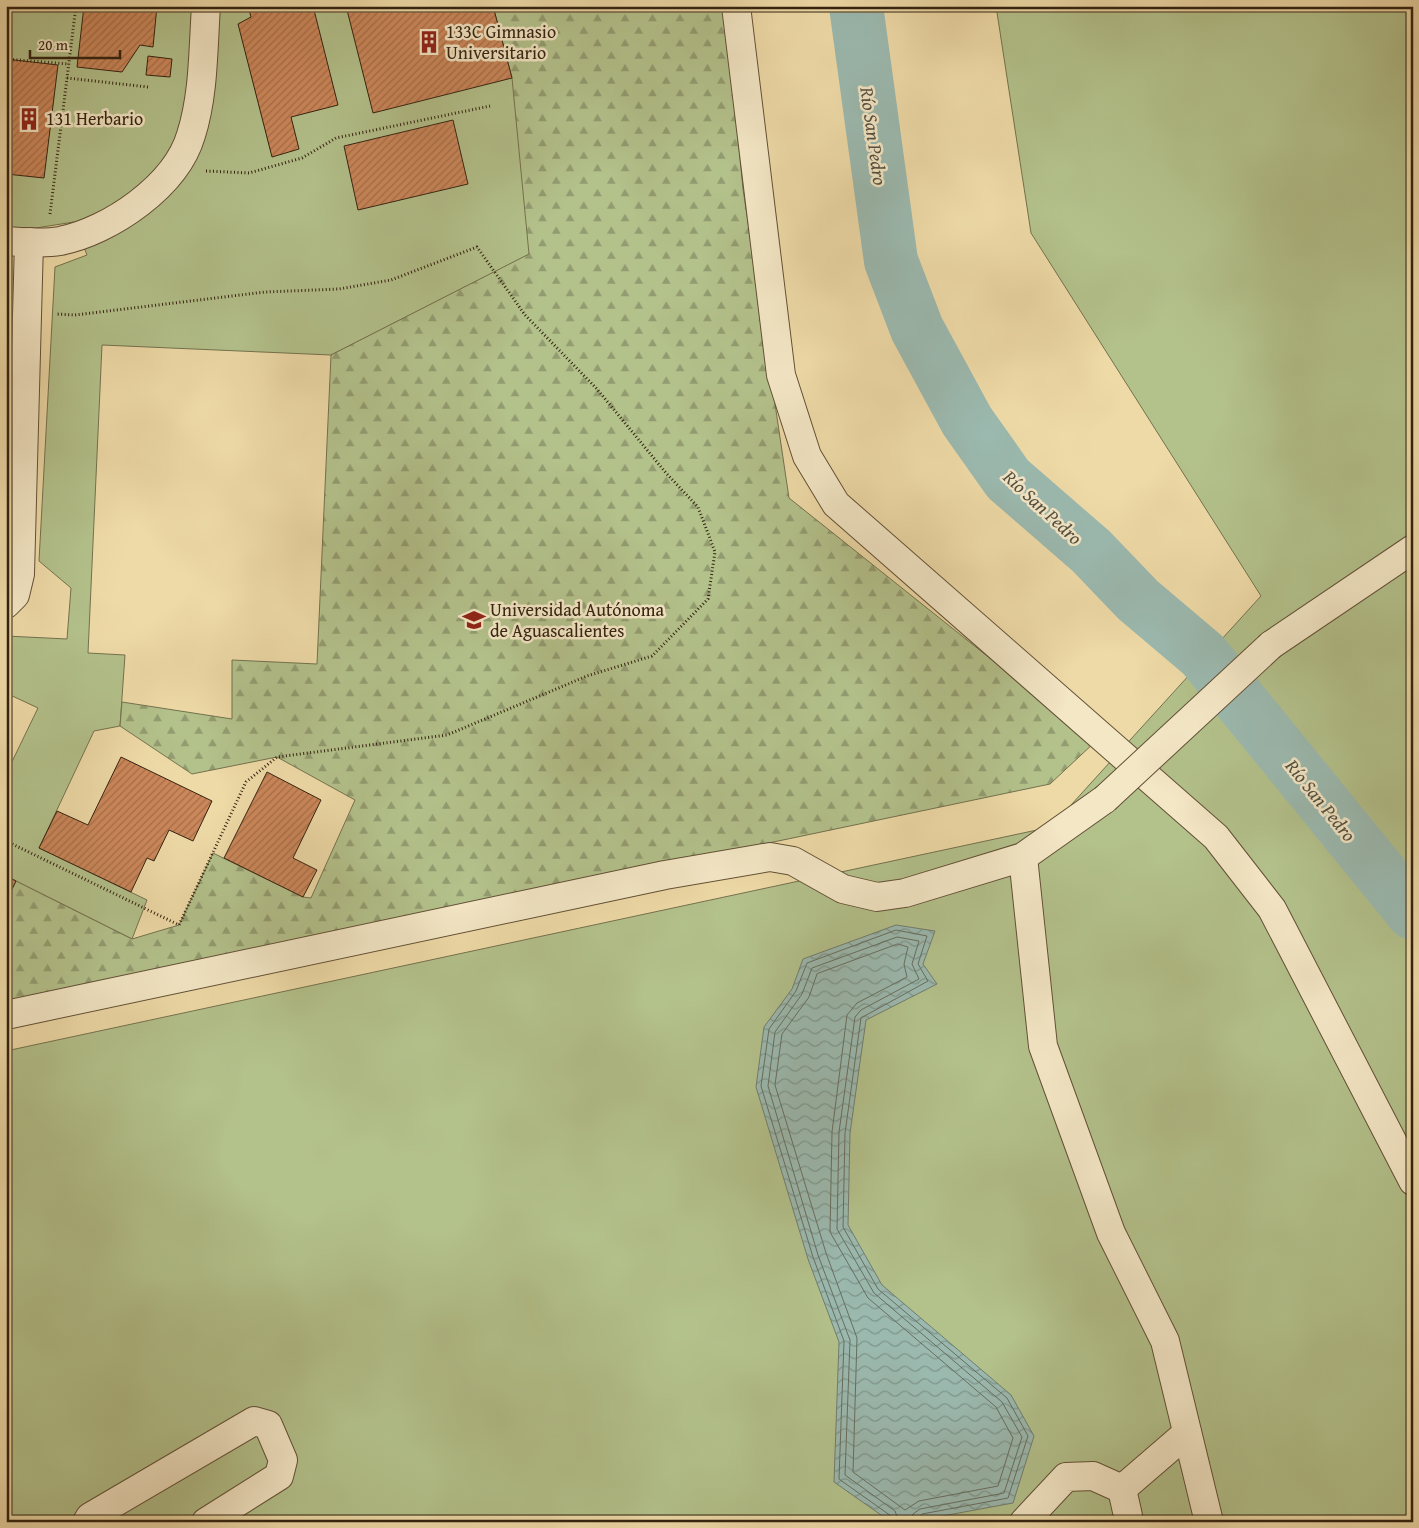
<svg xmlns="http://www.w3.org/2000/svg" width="1419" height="1528" font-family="'Gentium Book Plus',serif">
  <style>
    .green { fill: #b3c18b; stroke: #73724e }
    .forest { fill: url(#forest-firs); stroke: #73724e }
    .water { fill: url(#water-waves); stroke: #717d6f }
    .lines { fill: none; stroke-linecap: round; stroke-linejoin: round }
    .shore { stroke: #676e60; stroke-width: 1 }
    .river { stroke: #9bb9af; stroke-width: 54 }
    .building { fill: url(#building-hatch); stroke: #332210 }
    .minor-casing { stroke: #625036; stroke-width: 30 }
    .path { stroke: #332210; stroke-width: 3; stroke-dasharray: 1 2.5; stroke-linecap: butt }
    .minor { stroke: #f4e7c6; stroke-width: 28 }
    .minor-bridge-casing { stroke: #625036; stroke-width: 30; stroke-linecap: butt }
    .minor-bridge { stroke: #f4e7c6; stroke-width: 28 }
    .labels { text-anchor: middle; stroke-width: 5; stroke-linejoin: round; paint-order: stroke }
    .poi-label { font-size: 18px; fill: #332210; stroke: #f4e7c6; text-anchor: start }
    .water-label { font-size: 19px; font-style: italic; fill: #524f40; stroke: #f4e7c6 }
  </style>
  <defs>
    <pattern id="forest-firs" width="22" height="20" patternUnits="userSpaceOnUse" patternTransform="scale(1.25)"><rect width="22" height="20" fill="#b3c18b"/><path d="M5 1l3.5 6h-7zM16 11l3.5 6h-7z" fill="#929c70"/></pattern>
    <pattern id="water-waves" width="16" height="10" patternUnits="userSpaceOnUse" patternTransform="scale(1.25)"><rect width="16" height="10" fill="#9bb9af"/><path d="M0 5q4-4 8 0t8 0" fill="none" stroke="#7f968d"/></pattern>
    <pattern id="building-hatch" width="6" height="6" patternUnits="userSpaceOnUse" patternTransform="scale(1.25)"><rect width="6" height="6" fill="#cc875a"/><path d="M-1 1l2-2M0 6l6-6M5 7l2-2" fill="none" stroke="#a66e49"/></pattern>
  </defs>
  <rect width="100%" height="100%" fill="#eedaa7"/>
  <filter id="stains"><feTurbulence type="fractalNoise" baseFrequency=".004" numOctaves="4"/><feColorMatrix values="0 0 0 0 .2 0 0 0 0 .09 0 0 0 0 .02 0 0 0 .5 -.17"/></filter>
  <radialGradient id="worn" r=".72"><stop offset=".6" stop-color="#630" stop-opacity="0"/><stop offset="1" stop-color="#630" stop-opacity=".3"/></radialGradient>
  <g class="green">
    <polygon points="6,6 725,6 527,226 530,254 331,355 102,345 88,653 125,655 120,726 94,731 39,848 147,900 132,939 6,876 6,774 38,708 6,693 6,636 67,639 71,588 39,561 55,267 87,255 74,222 36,228 6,228"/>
    <polygon points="996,6 1413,6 1413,1522 6,1522 6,1051 1051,827 1261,596 1031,233"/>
  </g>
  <polygon class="forest" points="493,6 725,6 743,189 789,498 1095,742 1050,784 6,1003 6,901 16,881 132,939 179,925 213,853 303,897 311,898 355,800 277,757 192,774 120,726 122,702 232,719 232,660 317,664 331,355 529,254 512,78"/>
  <polygon class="water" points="896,925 935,931 923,964 937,984 866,1020 850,1133 848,1225 882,1285 1011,1395 1034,1436 1013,1503 910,1522 891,1522 834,1482 839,1342 808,1259 756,1087 764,1027 792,989 803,959"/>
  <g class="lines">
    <g class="shore">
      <polygon points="898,944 908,947 904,964 907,977 857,1003 847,1015 832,1132 830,1232 868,1298 996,1407 1013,1438 998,1486 919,1501 905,1510 853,1472 857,1338 826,1253 775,1085 782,1034 809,997 817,974"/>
      <polyline points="893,1522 891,1516 839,1479 844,1341 813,1257 761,1086 769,1029 796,991 807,963 896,930 927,936 918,964 928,981 861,1018 845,1133 843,1227 878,1289 1007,1398 1028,1436 1008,1498 922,1514 919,1517 918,1522"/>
      <polyline points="899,1522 895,1511 845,1475 850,1340 818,1255 768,1086 775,1032 802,994 812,968 897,937 919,941 912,964 919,979 861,1010 855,1017 839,1132 837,1229 874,1293 1002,1402 1022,1437 1004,1493 920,1509 913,1514 911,1522"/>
    </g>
    <polyline class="river" points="856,6 891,261 917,329 967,421 1008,479 1091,551 1138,600 1203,655 1413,913"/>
  </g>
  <g class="building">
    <polygon points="84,6 157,6 153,47 140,45 122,72 77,67"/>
    <polygon points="248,6 313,6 338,105 291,117 299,149 272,157 238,24 251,17"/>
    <polygon points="346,6 493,6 512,78 373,113"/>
    <polygon points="148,56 172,59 170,77 146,75"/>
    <polygon points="6,59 58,65 44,178 6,174"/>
    <polygon points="453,120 468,184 358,210 344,146"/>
    <polygon points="121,757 212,801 193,841 169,830 154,861 147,858 131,892 39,848 57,811 88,825"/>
    <polygon points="267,772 321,800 293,858 317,870 303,897 224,858"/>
    <polygon points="6,876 16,881 6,901"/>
  </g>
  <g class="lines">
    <defs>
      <g id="minor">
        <polyline points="736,6 781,375 807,456 836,504 1216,837 1272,909 1413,1181"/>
        <path d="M 6,241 C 23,242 43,244 60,241 C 110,231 176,186 191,135 C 204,94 203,49 206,6"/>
        <polyline points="6,604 15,595 20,574 29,242"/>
        <polyline points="1271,645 1413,549"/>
        <polyline points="1023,857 1043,1046 1111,1233 1165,1341 1209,1522"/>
        <polyline points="6,1015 665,875 770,857 793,861 843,889 877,897 905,893 1023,857 1105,799"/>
        <polyline points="1122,1489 1187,1433"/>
        <polyline points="87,1522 90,1517 254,1421 268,1425 283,1460 279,1476 206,1522"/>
        <polyline points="1024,1522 1066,1477 1093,1476 1122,1489 1128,1516 1127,1522"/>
      </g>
    </defs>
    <use href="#minor" class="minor-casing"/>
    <g class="path">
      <polyline points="6,59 69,64"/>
      <polyline points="67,78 148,87"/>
      <polyline points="206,171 249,173 302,158 336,138 490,106"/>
      <polyline points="50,214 76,6"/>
      <polyline points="6,841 179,925 246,782 277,757 447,735 587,676 652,656 708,599 715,552 698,507 666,473 597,389 525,315 477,247 391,280 339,289 265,292 75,315 56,314"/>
    </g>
    <use href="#minor" class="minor"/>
    <defs>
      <polyline id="minor-bridge" points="1105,799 1271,645"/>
    </defs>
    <use href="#minor-bridge" class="minor-bridge-casing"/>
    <use href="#minor-bridge" class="minor-bridge"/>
  </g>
  <defs>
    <symbol id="building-bare" viewBox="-9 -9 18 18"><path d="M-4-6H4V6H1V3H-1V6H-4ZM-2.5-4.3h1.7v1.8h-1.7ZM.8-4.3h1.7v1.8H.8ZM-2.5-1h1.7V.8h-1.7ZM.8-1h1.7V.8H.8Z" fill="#8f2418" stroke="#f4e7c6" stroke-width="2.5" paint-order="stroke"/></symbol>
    <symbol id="university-bare" viewBox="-9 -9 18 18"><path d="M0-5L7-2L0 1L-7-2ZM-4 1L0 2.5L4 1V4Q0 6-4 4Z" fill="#8f2418" stroke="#f4e7c6" stroke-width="2.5" paint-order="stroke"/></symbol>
  </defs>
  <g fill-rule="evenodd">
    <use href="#building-bare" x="413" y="26" width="32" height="32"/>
    <use href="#building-bare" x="13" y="103" width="32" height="32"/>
    <use href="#university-bare" x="458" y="604" width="32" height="32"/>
  </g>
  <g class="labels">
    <g class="poi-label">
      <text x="446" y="38">133C Gimnasio<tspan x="446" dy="21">Universitario</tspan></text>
      <text x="46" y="125">131 Herbario</text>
      <text x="490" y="616">Universidad Autónoma<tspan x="490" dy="21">de Aguascalientes</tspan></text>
    </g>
    <g class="water-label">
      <text transform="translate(874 136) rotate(82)" y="7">Río San Pedro</text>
      <text transform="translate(1043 507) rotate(43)" y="7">Río San Pedro</text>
      <text transform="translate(1321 800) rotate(51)" y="7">Río San Pedro</text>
    </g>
  </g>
  <rect width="1419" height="1528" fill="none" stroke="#eedaa7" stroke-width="25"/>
  <rect x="8" y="8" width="1404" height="1513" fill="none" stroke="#332210" stroke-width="2.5"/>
  <rect x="12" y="12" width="1394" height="1503" fill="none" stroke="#332210"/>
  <path d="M30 50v8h90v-8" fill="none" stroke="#332210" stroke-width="2.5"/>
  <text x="38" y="50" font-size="15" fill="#332210" stroke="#f4e7c6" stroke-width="4" paint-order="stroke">20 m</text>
  <rect width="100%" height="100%" filter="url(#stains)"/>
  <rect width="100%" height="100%" fill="url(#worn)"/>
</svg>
